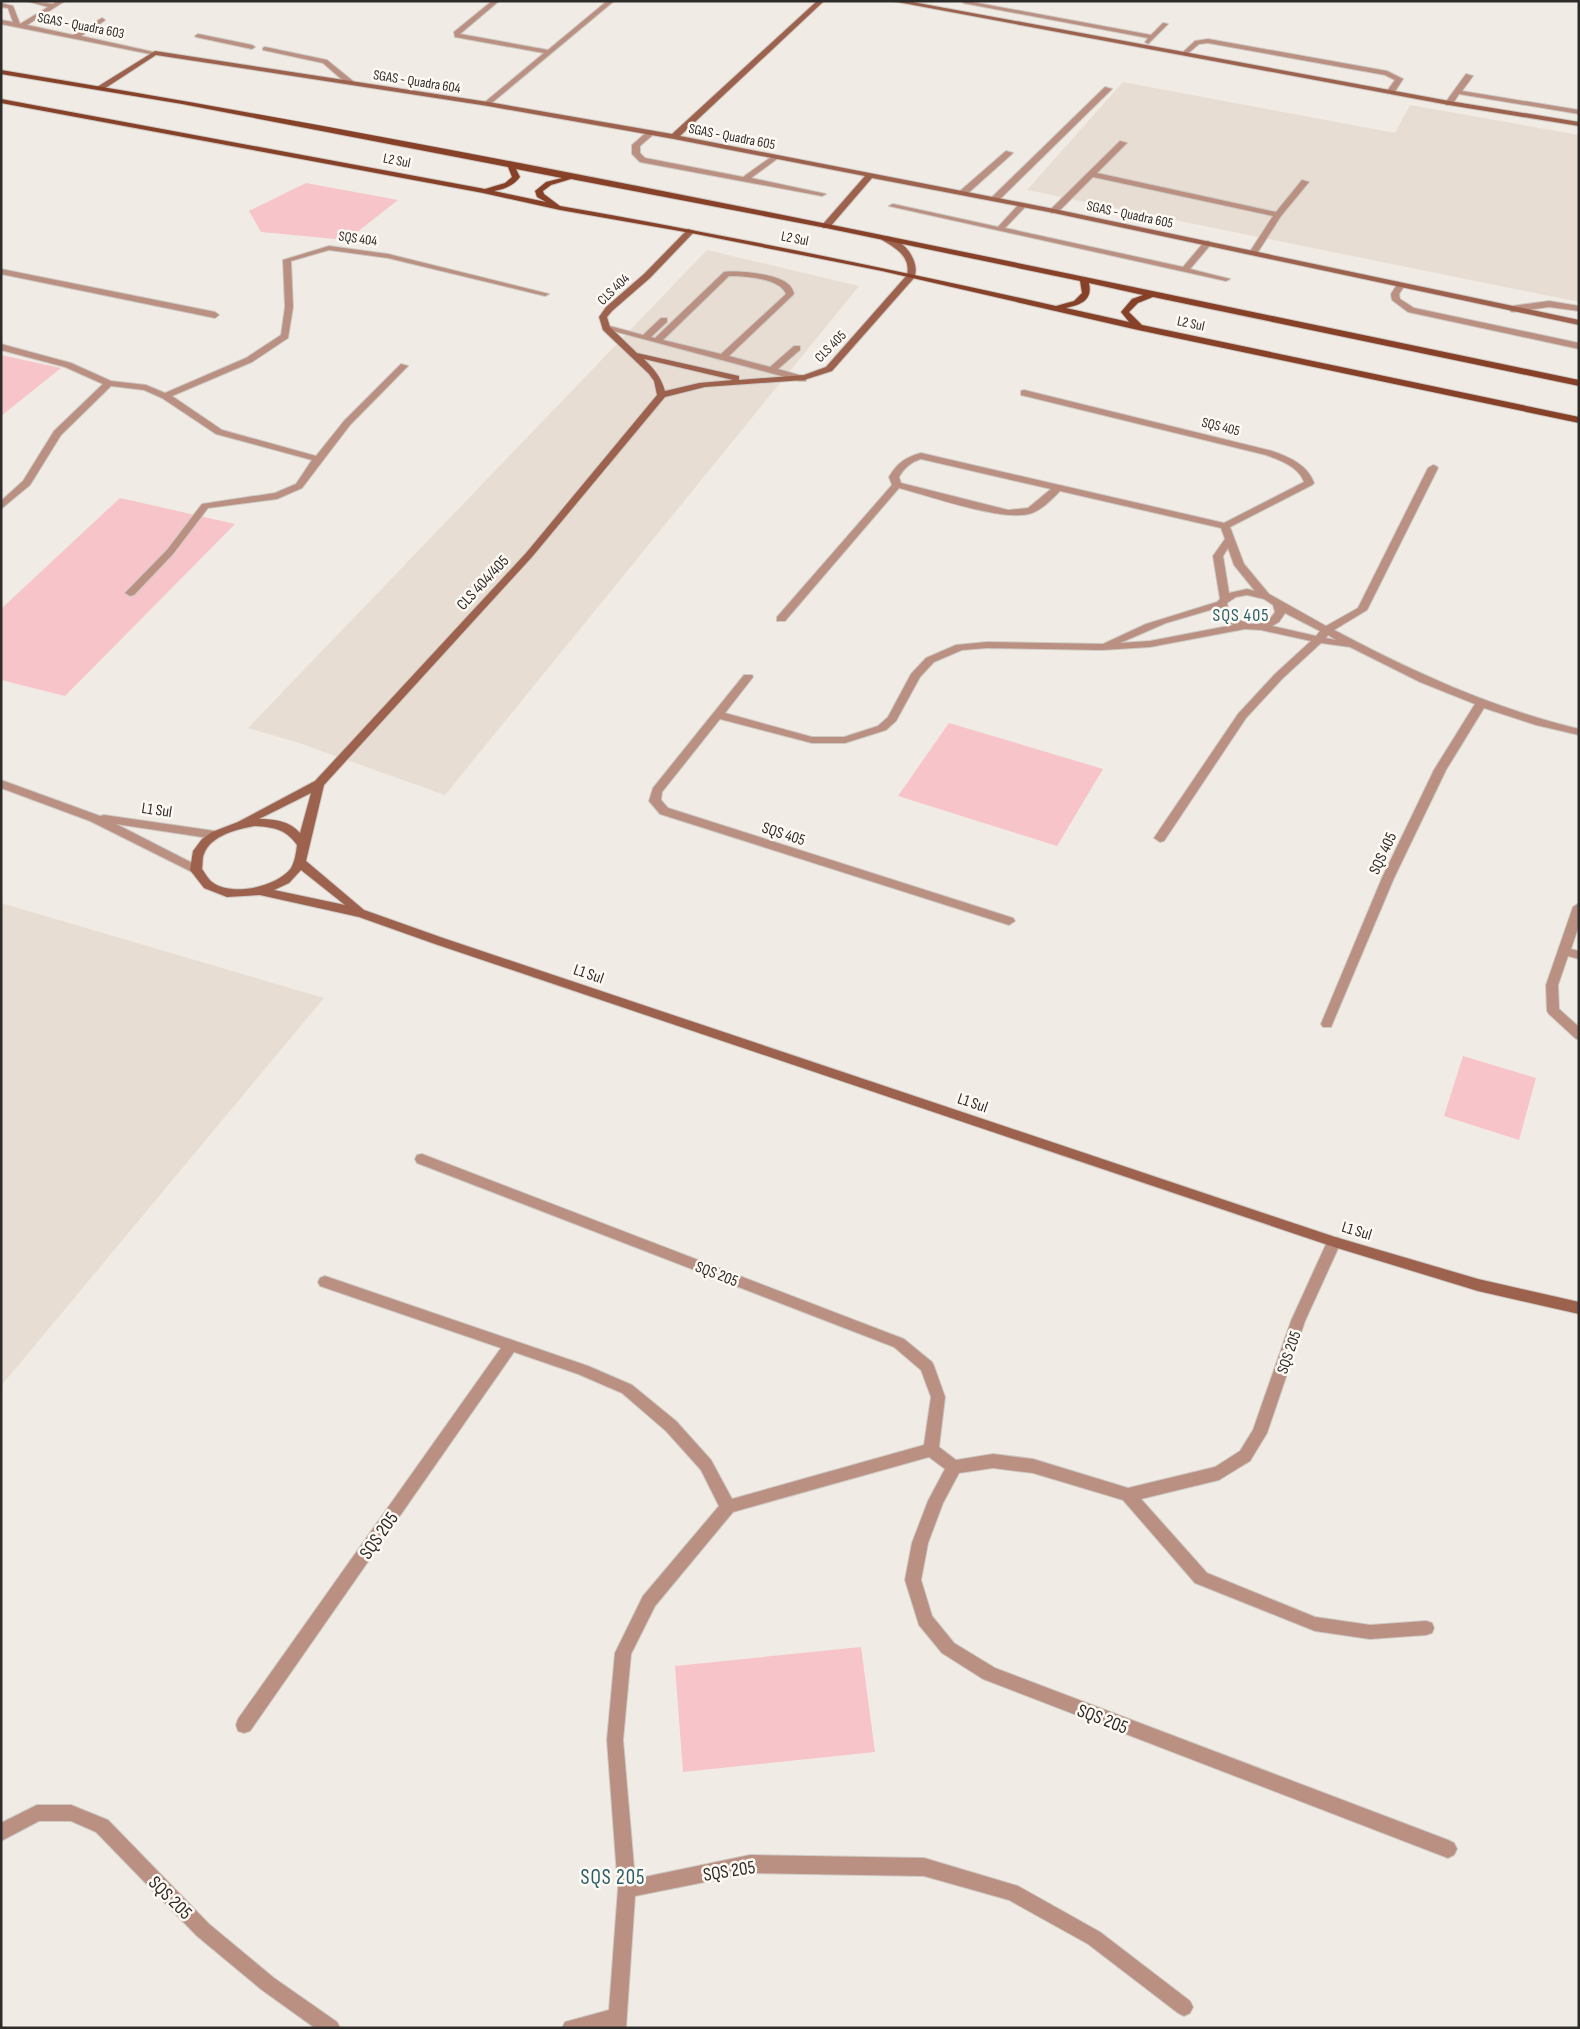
<svg xmlns="http://www.w3.org/2000/svg" width="1580" height="2029" font-family="'Sofia Sans Condensed',sans-serif">
  <style>
    .built { fill: #e8ddd2 }
    .green { fill: #f6c4c9 }
    .lines { fill: none; stroke-linecap: round; stroke-linejoin: round }
    .lane-casing { stroke: #cec9c3; stroke-width: 2 }
    .street-casing { stroke: #cec9c3; stroke-width: 2 }
    .secondary-casing { stroke: #cec9c3; stroke-width: 2 }
    .primary-casing { stroke: #cec9c3; stroke-width: 2 }
    .lane { fill: #b99081; fill-rule: evenodd }
    .street { fill: #b99081; fill-rule: evenodd }
    .secondary { fill: #9d624e; fill-rule: evenodd }
    .primary { fill: #874128; fill-rule: evenodd }
    .labels { text-anchor: middle; stroke-width: 5; stroke-linejoin: round; paint-order: stroke }
    .far-street-label { font-size: 14px; fill: #2e2c2a; stroke: #fef9f3 }
    .street-label { font-size: 16px; fill: #2e2c2a; stroke: #fef9f3 }
    .neighbourhood-label { font-size: 18px; letter-spacing: 1px; fill: #275f69; stroke: #fef9f3 }
    .near-street-label { font-size: 19px; fill: #2e2c2a; stroke: #fef9f3 }
    .near-neighbourhood-label { font-size: 21px; letter-spacing: 1px; fill: #275f69; stroke: #fef9f3 }
  </style>
  <rect width="100%" height="100%" fill="#f1ebe5"/>
  <g class="built">
    <polygon points="1123,82 1395,133 1410,105 1579,135 1579,302 1027,190"/>
    <polygon points="707,250 859,286 445,795 299,743 248,728"/>
    <polygon points="1,903 324,998 1,1386"/>
  </g>
  <g class="green">
    <polygon points="306,183 398,200 347,240 261,232 249,211"/>
    <polygon points="1,355 61,368 1,416"/>
    <polygon points="120,498 235,524 65,696 1,680 1,609"/>
    <polygon points="949,723 1103,769 1057,846 898,796"/>
    <polygon points="1463,1056 1536,1078 1519,1140 1444,1116"/>
    <polygon points="861,1647 875,1752 683,1772 675,1666"/>
  </g>
  <g class="lines">
    <defs>
      <g id="lane">
        <polygon points="27,1 53,4 57,1 65,1 27,25 73,35 102,18 105,20 104,21 81,36 158,53 155,55 1,24 1,20 13,22 8,8 1,7 1,3 13,6 20,24 48,7"/>
        <polygon points="492,1 499,1 460,34 548,50 607,1 614,1 488,106 484,104 485,102 544,53 455,37 454,32"/>
        <polygon points="967,1 1151,35 1163,23 1168,24 1148,44 1145,42 1148,38 963,3"/>
        <polygon points="198,34 252,45 255,47 252,49 196,37 195,36"/>
        <polygon points="1208,39 1387,71 1403,79 1394,93 1391,93 1387,91 1395,80 1385,75 1208,43 1199,44 1186,55 1181,54 1195,41"/>
        <polygon points="265,47 327,60 354,82 347,84 323,63 263,50 263,48"/>
        <polygon points="1466,74 1473,76 1462,91 1579,110 1579,114 1459,94 1452,105 1446,105 1445,103"/>
        <polygon points="1105,87 1112,89 998,201 992,201 992,197"/>
        <polygon points="648,131 655,133 640,146 640,153 645,158 743,177 774,155 778,157 777,159 751,178 826,194 822,196 640,162 632,154 632,145"/>
        <polygon points="1120,141 1127,143 1097,173 1276,212 1302,180 1309,182 1281,216 1256,255 1253,255 1249,253 1273,216 1093,177 1057,213 1051,213 1051,209"/>
        <polygon points="1006,151 1013,153 966,195 960,195 960,191"/>
        <polygon points="1020,203 1027,205 1005,228 1183,267 1205,241 1208,241 1212,243 1190,269 1230,279 1226,281 889,206 893,204 998,227"/>
        <path d="M 724,272 C 738,270 777,274 788,284 C 791,286 793,290 794,294 L 729,356 L 770,367 L 794,346 L 800,346 L 800,350 L 778,369 L 806,377 L 806,381 L 800,381 L 602,328 L 606,325 L 643,335 L 661,318 L 667,318 L 667,322 L 651,337 L 655,338 ZM 729,276 C 744,276 780,278 786,294 L 721,354 L 663,340 Z"/>
        <polygon points="1398,283 1405,285 1399,294 1400,299 1414,308 1579,343 1579,349 1408,312 1392,300 1391,294"/>
        <polygon points="1549,301 1579,306 1579,311 1549,307 1512,312 1508,309 1512,306"/>
        <polygon points="1,780 100,816 104,815 215,831 221,835 215,839 116,824 200,867 202,870 196,874 90,821 1,788"/>
      </g>
      <g id="street">
        <polygon points="329,246 388,254 549,294 545,296 388,258 329,250 291,261 293,307 288,338 252,362 172,396 222,430 316,456 344,421 401,364 408,366 350,425 302,488 277,499 208,508 173,554 134,595 130,596 125,593 167,550 202,504 275,493 296,484 312,460 216,434 162,398 144,390 111,386 61,435 30,485 1,509 1,501 23,481 54,431 103,384 65,367 1,350 1,344 71,363 111,381 146,385 165,393 246,358 281,335 285,307 283,260"/>
        <polygon points="1,269 215,312 219,315 215,318 1,274"/>
        <path d="M 1024,390 L 1272,451 C 1289,457 1308,465 1314,483 L 1312,485 L 1230,527 L 1244,564 L 1269,594 L 1326,626 L 1358,608 L 1428,468 L 1433,465 L 1436,466 L 1438,468 L 1367,610 L 1334,630 C 1413,672 1492,708 1579,729 L 1579,735 L 1536,725 L 1484,708 L 1446,770 L 1394,878 L 1331,1027 L 1323,1027 L 1321,1024 L 1382,878 L 1434,770 L 1475,704 L 1420,682 L 1350,647 L 1321,643 L 1283,678 L 1246,718 L 1164,841 L 1160,842 L 1154,838 L 1238,714 L 1275,674 L 1311,641 L 1261,630 L 1245,629 L 1150,647 L 1102,650 L 987,648 L 962,650 L 934,662 L 920,677 L 896,721 L 886,730 L 845,743 L 812,743 L 720,719 L 662,792 L 661,800 L 668,808 L 1013,918 L 1015,921 L 1009,925 L 660,814 L 649,801 L 653,788 L 744,675 L 752,675 L 753,677 L 725,713 L 812,737 L 844,737 L 878,726 L 888,717 L 911,674 L 926,658 L 956,645 L 987,642 L 1103,644 L 1146,624 L 1217,602 L 1220,599 L 1213,556 L 1225,539 L 1221,528 L 1060,491 C 1052,499 1043,509 1032,513 C 1005,523 930,496 899,488 L 785,621 L 777,621 L 777,617 L 892,485 L 889,477 C 897,463 906,457 921,453 L 1224,523 L 1304,482 C 1299,467 1280,460 1266,455 L 1021,395 L 1021,391 ZM 921,459 L 1051,489 L 1028,508 L 1008,510 L 901,483 L 899,477 C 904,468 911,462 921,459 ZM 1228,548 L 1234,565 L 1255,591 L 1247,589 L 1229,593 L 1223,556 ZM 1247,595 L 1264,599 L 1273,605 L 1275,612 C 1263,632 1243,623 1229,614 L 1227,603 L 1236,597 ZM 1217,608 L 1220,617 L 1233,625 L 1150,641 L 1120,643 L 1166,623 ZM 1285,613 L 1320,631 L 1316,636 L 1272,626 L 1279,622 ZM 1328,635 L 1336,640 L 1326,638 Z"/>
        <polygon points="1579,903 1579,925 1571,949 1579,951 1579,959 1568,956 1558,985 1559,1009 1579,1027 1579,1040 1575,1038 1549,1014 1547,1011 1546,985 1573,907"/>
        <polygon points="422,1154 904,1339 932,1362 934,1366 945,1397 939,1447 956,1460 993,1454 1033,1459 1128,1488 1215,1467 1240,1451 1253,1430 1291,1321 1327,1242 1329,1238 1334,1237 1339,1238 1341,1242 1305,1321 1267,1433 1250,1461 1219,1480 1141,1499 1207,1573 1315,1617 1370,1625 1426,1621 1432,1623 1434,1628 1432,1633 1426,1635 1370,1639 1315,1631 1195,1583 1123,1500 1033,1473 993,1468 959,1473 943,1503 928,1543 921,1580 932,1616 954,1643 995,1668 1448,1840 1454,1843 1457,1849 1454,1855 1448,1858 983,1679 942,1653 919,1625 905,1580 912,1543 928,1501 945,1469 929,1457 733,1512 655,1606 631,1654 623,1740 635,1879 750,1855 924,1858 1018,1886 1100,1932 1190,2001 1193,2007 1190,2013 1184,2016 1178,2013 1088,1944 1009,1900 924,1876 750,1873 635,1896 626,2028 562,2028 565,2022 609,2010 618,1889 607,1740 615,1653 643,1596 719,1506 701,1470 666,1431 622,1393 578,1374 514,1352 250,1731 244,1733 238,1731 236,1725 238,1719 501,1348 320,1286 318,1282 320,1278 325,1276 588,1366 632,1385 676,1421 711,1460 732,1499 924,1445 931,1397 921,1370 894,1347 417,1163 415,1159 417,1155"/>
        <polygon points="37,1805 71,1805 108,1820 209,1924 274,1978 337,2022 340,2028 315,2028 262,1990 197,1936 96,1832 71,1821 39,1821 1,1841 1,1823"/>
      </g>
      <g id="secondary">
        <polygon points="817,1 824,1 680,136 1054,209 1579,320 1579,325 1054,213 872,178 829,228 823,228 823,224 865,176 674,139 488,106 156,55 104,89 97,87 155,51 488,102 672,134"/>
        <polygon points="892,1 907,1 1449,101 1579,122 1579,126 1449,105"/>
        <path d="M 688,229 L 695,231 L 650,278 L 612,311 L 607,317 L 610,327 L 637,353 L 739,376 L 739,380 L 804,375 L 826,367 L 907,275 C 911,257 896,248 882,240 L 882,236 C 900,234 922,261 914,278 L 832,371 L 804,380 L 705,387 L 665,397 L 532,557 L 324,785 L 306,861 L 364,910 L 443,938 L 1335,1237 L 1478,1279 L 1579,1302 L 1579,1314 L 1478,1291 L 1334,1247 L 435,944 L 359,917 L 260,895 L 227,897 L 204,888 L 190,870 L 193,851 L 202,839 L 212,832 L 238,822 L 315,781 L 526,553 L 657,395 L 654,381 L 649,374 L 603,330 L 599,317 L 606,307 L 644,274 ZM 644,359 L 733,380 L 699,383 L 665,391 C 661,377 654,369 644,359 ZM 311,793 L 300,833 C 290,821 274,819 259,819 ZM 255,826 C 273,827 286,829 297,845 C 296,853 295,861 291,868 C 277,887 231,897 212,882 C 208,879 205,873 202,869 C 203,864 202,858 204,854 C 211,835 238,829 255,826 ZM 301,870 L 345,905 L 274,890 L 289,883 Z"/>
      </g>
      <path id="primary" d="M 1,70 C 530,157 1054,271 1579,380 L 1579,386 L 1153,297 L 1138,303 L 1129,312 L 1142,325 L 1579,417 L 1579,423 L 1138,330 L 882,271 L 691,233 L 560,210 L 483,193 L 1,103 L 1,99 L 485,189 L 505,183 L 512,177 L 508,167 L 182,104 L 1,74 ZM 516,169 L 562,178 L 546,182 L 535,191 L 537,197 L 546,202 L 494,191 C 505,189 513,186 520,177 ZM 571,179 L 826,228 L 1080,281 L 1082,293 L 1074,301 L 1056,306 C 891,269 726,235 560,206 L 544,194 L 543,191 L 551,185 ZM 1089,283 L 1143,295 L 1132,299 L 1121,312 L 1129,322 L 1066,308 C 1080,305 1093,301 1089,283 Z"/>
    </defs>
    <use href="#lane" class="lane-casing"/>
    <use href="#street" class="street-casing"/>
    <use href="#secondary" class="secondary-casing"/>
    <use href="#primary" class="primary-casing"/>
    <use href="#lane" class="lane"/>
    <use href="#street" class="street"/>
    <use href="#secondary" class="secondary"/>
    <use href="#primary" class="primary"/>
  </g>
  <g class="labels">
    <g class="far-street-label">
      <text transform="translate(81 25) rotate(11)" y="5">SGAS - Quadra 603</text>
      <text transform="translate(417 81) rotate(9)" y="5">SGAS - Quadra 604</text>
      <text transform="translate(732 136) rotate(11)" y="5">SGAS - Quadra 605</text>
      <text transform="translate(397 160) rotate(11)" y="5">L2 Sul</text>
      <text transform="translate(1130 214) rotate(12)" y="5">SGAS - Quadra 605</text>
      <text transform="translate(358 238) rotate(8)" y="5">SQS 404</text>
      <text transform="translate(795 238) rotate(11)" y="5">L2 Sul</text>
      <text transform="translate(613 289) rotate(-44)" y="5">CLS 404</text>
      <text transform="translate(1191 323) rotate(12)" y="5">L2 Sul</text>
      <text transform="translate(830 346) rotate(-45)" y="5">CLS 405</text>
      <text transform="translate(1221 426) rotate(14)" y="5">SQS 405</text>
    </g>
    <g class="street-label">
      <text transform="translate(482 582) rotate(-47)" y="6">CLS 404/405</text>
      <text transform="translate(157 809) rotate(8)" y="6">L1 Sul</text>
      <text transform="translate(784 833) rotate(18)" y="6">SQS 405</text>
      <text transform="translate(1382 853) rotate(-65)" y="6">SQS 405</text>
      <text transform="translate(589 973) rotate(19)" y="6">L1 Sul</text>
      <text transform="translate(973 1102) rotate(19)" y="6">L1 Sul</text>
      <text transform="translate(1357 1230) rotate(17)" y="6">L1 Sul</text>
      <text transform="translate(717 1273) rotate(21)" y="6">SQS 205</text>
      <text transform="translate(1288 1352) rotate(-71)" y="6">SQS 205</text>
    </g>
    <g class="neighbourhood-label">
      <text x="1241" y="621">SQS 405</text>
    </g>
    <g class="near-street-label">
      <text transform="translate(378 1535) rotate(-55)" y="7">SQS 205</text>
      <text transform="translate(1103 1718) rotate(21)" y="7">SQS 205</text>
      <text transform="translate(729 1870) rotate(-9)" y="7">SQS 205</text>
      <text transform="translate(171 1897) rotate(45)" y="7">SQS 205</text>
    </g>
    <g class="near-neighbourhood-label">
      <text x="613" y="1884">SQS 205</text>
    </g>
  </g>
  <rect width="1580" height="2029" fill="none" stroke="#2e2c2a" stroke-width="5"/>
</svg>
